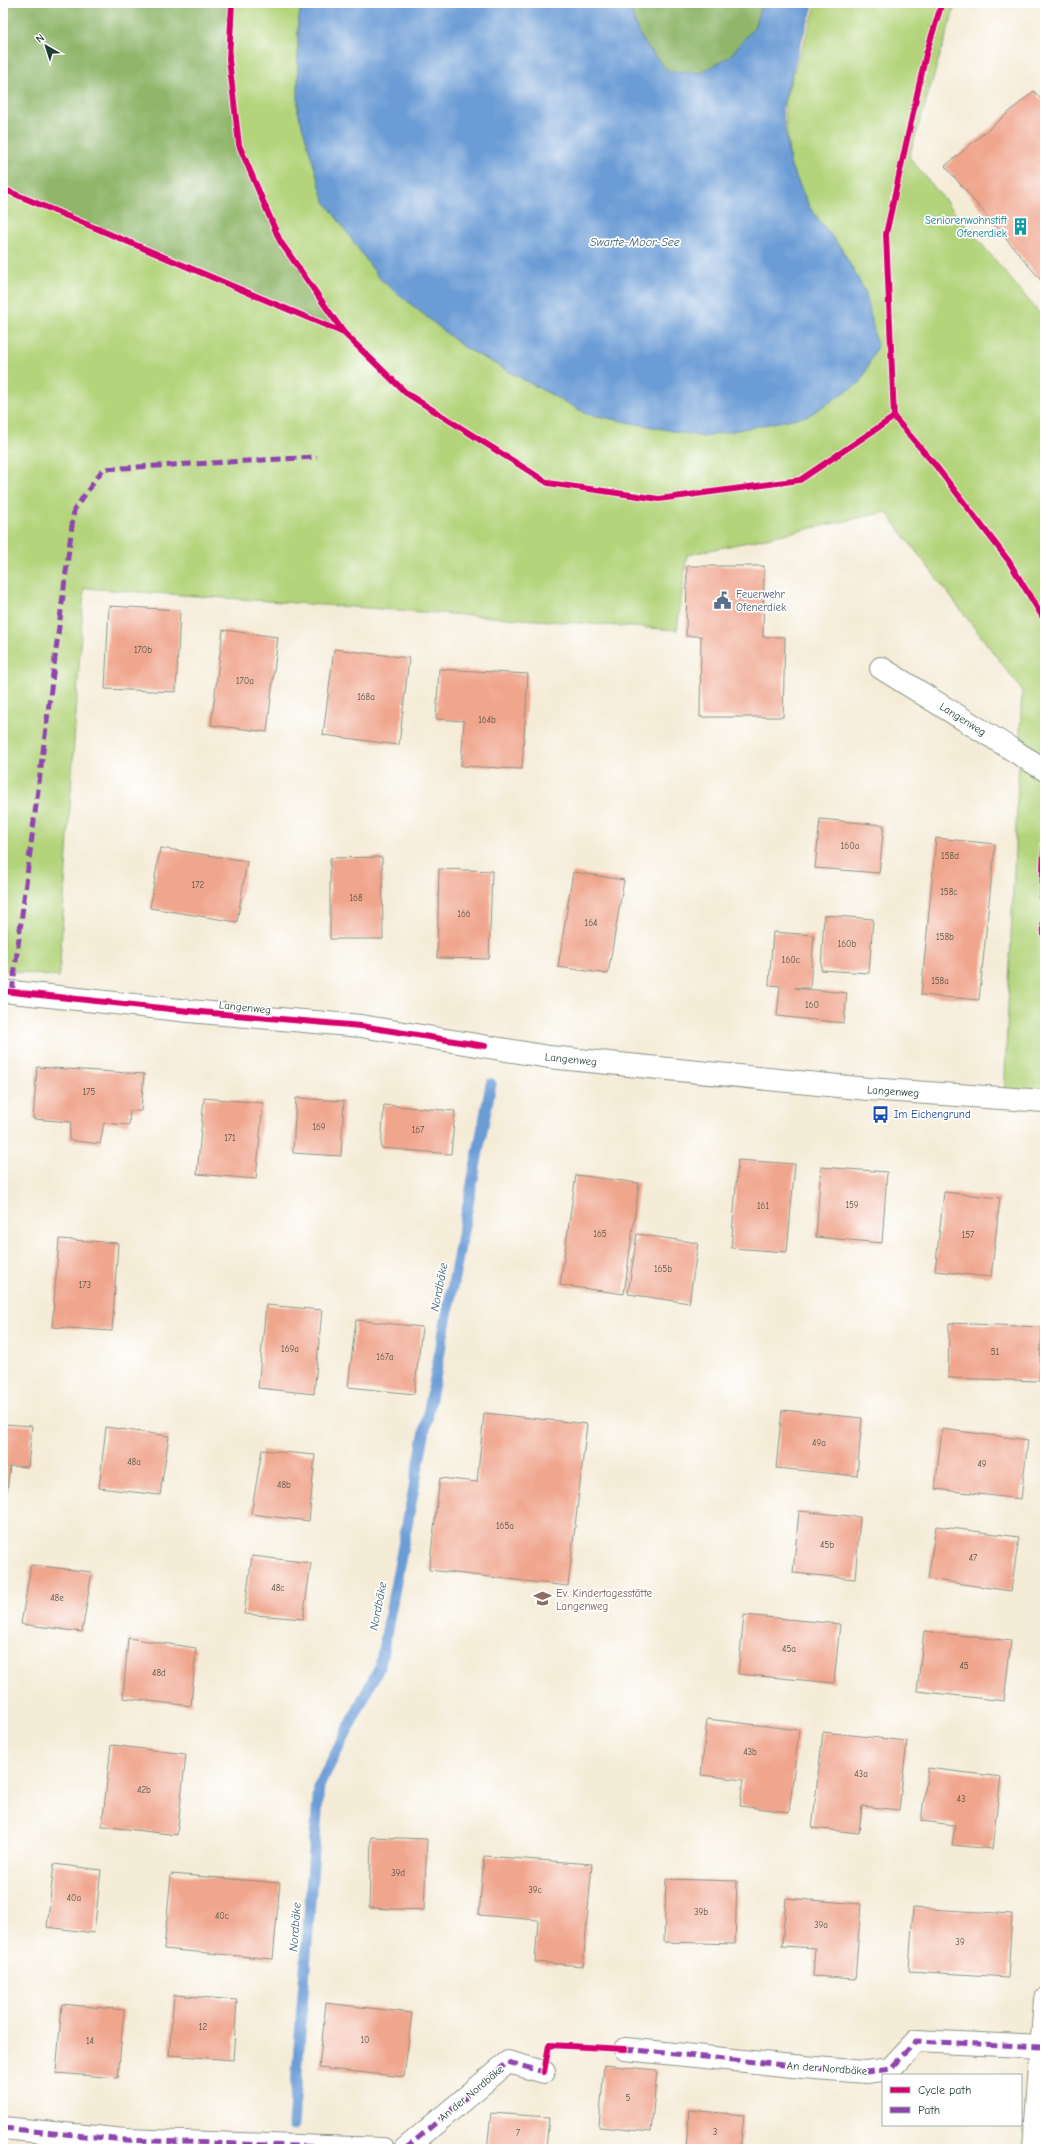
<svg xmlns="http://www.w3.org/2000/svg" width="1048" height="2152" font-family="'Comic Neue',sans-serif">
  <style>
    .green { fill: #b4d47b; stroke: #6a8858 }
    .forest { fill: #8fb66b; stroke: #577a50 }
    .water { fill: #6c9cd5; stroke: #466c84 }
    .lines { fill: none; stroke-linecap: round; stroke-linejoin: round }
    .stream { stroke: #6c9cd5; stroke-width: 11 }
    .building { fill: #f0a58d }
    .lane-casing { stroke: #8a9486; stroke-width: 24 }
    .street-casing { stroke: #8a9486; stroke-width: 24 }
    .lane { stroke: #fff; stroke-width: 22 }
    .street { stroke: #fff; stroke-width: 22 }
    .quiet { stroke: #8e44ad; stroke-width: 5; stroke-dasharray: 10 5; stroke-linecap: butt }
    .cycleway-casing { stroke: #fff; stroke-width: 8 }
    .cycleway { stroke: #d6006c; stroke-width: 6 }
    .labels { text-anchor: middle; stroke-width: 3.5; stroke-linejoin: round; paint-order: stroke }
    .number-label { font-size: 9px; fill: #53574a }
    .culture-label { font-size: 11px; fill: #0d838f; stroke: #fff; text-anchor: end }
    .service-label { font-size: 11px; fill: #4e5e75; stroke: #fff; text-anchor: start }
    .street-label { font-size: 11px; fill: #1f3d34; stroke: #fff }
    .transit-label { font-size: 11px; fill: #164399; stroke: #fff; text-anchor: start }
    .education-label { font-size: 11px; fill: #785e54; stroke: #fff; text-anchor: start }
    .water-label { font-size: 12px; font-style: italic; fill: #3a5e6c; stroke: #fff }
  </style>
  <rect width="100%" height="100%" fill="#fff"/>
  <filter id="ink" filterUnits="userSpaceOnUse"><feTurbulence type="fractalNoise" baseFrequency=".025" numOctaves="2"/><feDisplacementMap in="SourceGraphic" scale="8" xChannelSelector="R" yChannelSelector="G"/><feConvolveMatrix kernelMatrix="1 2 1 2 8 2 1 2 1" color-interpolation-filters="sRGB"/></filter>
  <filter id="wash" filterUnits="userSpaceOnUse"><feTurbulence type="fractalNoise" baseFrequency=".012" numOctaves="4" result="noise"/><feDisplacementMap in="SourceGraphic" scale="16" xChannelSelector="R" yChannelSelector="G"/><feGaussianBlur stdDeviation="0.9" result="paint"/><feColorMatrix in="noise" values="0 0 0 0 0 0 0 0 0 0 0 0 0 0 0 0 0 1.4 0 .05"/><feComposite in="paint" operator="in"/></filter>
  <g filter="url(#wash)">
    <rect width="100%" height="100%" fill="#f5ecd8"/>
    <polygon class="green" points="232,3 302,3 298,21 298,112 471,351 587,414 703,437 866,293 841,248 810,208 790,164 784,102 817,3 956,3 909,157 1045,320 1045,1098 1004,1096 1022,690 886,512 687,555 677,630 84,588 59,977 3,970 3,189 343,333 280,241 239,145 229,59"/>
    <g class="forest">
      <polygon points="3,3 232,3 229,59 239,145 280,241 344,333 3,189"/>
      <path d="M 631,3 L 762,3 L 754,28 L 729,57 L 700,73 L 668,71 C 650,52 632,31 631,3 Z"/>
    </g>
    <path class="water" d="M 302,3 L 631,3 C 632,31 650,51 668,71 L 700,73 L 729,57 L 754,28 L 762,3 L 814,3 L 800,45 L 782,109 L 790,164 L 810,208 L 841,248 L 866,293 L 877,346 L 861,382 L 808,416 L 703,437 L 587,414 L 462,346 L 379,278 L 324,200 L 298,112 L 298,21 Z"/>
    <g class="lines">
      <polyline class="stream" points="293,2125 319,1786 380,1666 491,1084"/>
    </g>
    <g id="blocks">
      <g class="building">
        <polygon points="1034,91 1045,104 1045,285 945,166"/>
        <polygon points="687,566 764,566 763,637 785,637 783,717 700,717 701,636 686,636"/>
        <polygon points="109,606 180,610 176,692 105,689"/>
        <polygon points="223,630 278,637 267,732 211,725"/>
        <polygon points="334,649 409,658 399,745 323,735"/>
        <polygon points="439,669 528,674 522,769 461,766 464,721 436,719"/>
        <polygon points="820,819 884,825 879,873 815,868"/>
        <polygon points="936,838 995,844 979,1000 921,995"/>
        <polygon points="160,848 247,861 237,922 150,908"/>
        <polygon points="382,857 383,939 330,939 330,858"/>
        <polygon points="439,869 492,871 489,959 437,958"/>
        <polygon points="573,872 624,880 608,974 558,967"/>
        <polygon points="824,915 873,919 869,973 821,970"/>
        <polygon points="773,932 814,935 810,988 795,988 847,993 844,1023 777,1016 780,986 769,985"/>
        <polygon points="37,1067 144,1074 141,1111 130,1111 129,1125 104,1123 100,1144 69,1140 71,1122 33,1119"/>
        <polygon points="204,1098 263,1103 256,1179 197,1174"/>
        <polygon points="296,1098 344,1101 341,1156 293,1153"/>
        <polygon points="384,1105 455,1111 451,1154 381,1148"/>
        <polygon points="738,1160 795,1164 787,1252 731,1248"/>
        <polygon points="821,1167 887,1172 882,1243 816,1237"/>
        <polygon points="576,1175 639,1183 624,1294 560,1285"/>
        <polygon points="944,1192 1000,1198 991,1277 935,1271"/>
        <polygon points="637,1234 698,1243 689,1303 628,1294"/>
        <polygon points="59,1239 118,1243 112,1331 52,1327"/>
        <polygon points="266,1305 322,1310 314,1394 258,1388"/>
        <polygon points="356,1320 422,1327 414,1394 348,1387"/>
        <polygon points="949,1323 1042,1327 1039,1381 948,1378"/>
        <polygon points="782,1410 862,1418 857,1476 776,1468"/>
        <polygon points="484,1413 587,1424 568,1586 429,1570 440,1478 477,1482"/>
        <polygon points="3,1424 32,1426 28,1467 10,1466 7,1492 3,1492"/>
        <polygon points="106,1427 169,1436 160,1495 99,1488"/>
        <polygon points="942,1429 1028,1440 1021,1499 935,1489"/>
        <polygon points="262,1450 315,1455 309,1521 251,1514"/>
        <polygon points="799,1511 860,1517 855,1579 793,1573"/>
        <polygon points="936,1526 1019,1537 1011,1591 928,1579"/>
        <polygon points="252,1556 311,1563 303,1619 244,1614"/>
        <polygon points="31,1565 92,1572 82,1632 21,1624"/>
        <polygon points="744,1615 840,1624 834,1683 738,1674"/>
        <polygon points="924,1631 1011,1641 1004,1701 917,1691"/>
        <polygon points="128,1638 196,1648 191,1706 123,1698"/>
        <polygon points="707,1719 799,1730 789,1812 740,1806 743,1780 701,1775"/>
        <polygon points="823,1732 907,1741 899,1810 862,1806 859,1833 812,1828"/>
        <polygon points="111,1745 186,1754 177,1835 102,1826"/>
        <polygon points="928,1768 1001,1777 992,1849 952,1845 955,1825 921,1821"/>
        <polygon points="371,1837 427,1839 424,1910 369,1908"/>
        <polygon points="484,1856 592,1864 583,1966 535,1962 538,1920 479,1915"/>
        <polygon points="54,1864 101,1870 94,1933 47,1927"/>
        <polygon points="171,1874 280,1883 273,1959 164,1949"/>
        <polygon points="666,1879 737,1881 735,1944 664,1942"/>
        <polygon points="786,1898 861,1904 855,1979 813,1976 815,1948 782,1946"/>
        <polygon points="913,1908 1012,1914 1008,1977 909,1971"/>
        <polygon points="174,1995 237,2000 233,2060 169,2055"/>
        <polygon points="326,2003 412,2013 404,2077 319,2068"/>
        <polygon points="62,2004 124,2010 118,2078 56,2073"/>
        <polygon points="604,2065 657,2070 651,2132 599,2127"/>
        <polygon points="689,2110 744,2115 740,2149 686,2149"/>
        <polygon points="491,2113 549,2117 546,2149 487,2149"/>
      </g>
    </g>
  </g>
  <g filter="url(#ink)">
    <use href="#blocks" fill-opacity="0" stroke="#8a9486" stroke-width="1"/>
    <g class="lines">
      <defs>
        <polyline id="lane" points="881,668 1045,770"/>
        <g id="street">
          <polyline points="3,991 189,1011 361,1026 549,1057 868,1089 1045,1101"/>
          <polyline points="625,2049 803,2067 866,2072 890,2069 916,2041 1042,2047"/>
          <polyline points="3,2128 125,2140 383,2149"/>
          <polyline points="405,2149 508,2062 544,2072"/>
          <polyline points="1034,2149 1045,1999"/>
        </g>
      </defs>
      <use href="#lane" class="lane-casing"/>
      <use href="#street" class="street-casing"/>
      <use href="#lane" class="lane"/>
      <use href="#street" class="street"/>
      <g class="quiet">
        <polyline points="12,992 74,510 103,469 317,457"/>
        <polyline points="625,2049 803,2067 866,2072 890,2069 916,2041 1042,2047"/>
        <polyline points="3,2128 125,2140 383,2149"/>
        <polyline points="405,2149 508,2062 544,2072"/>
      </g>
      <defs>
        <g id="cycleway">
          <polyline points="232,3 229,59 239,145 280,241 344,333 406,393 548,483 659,499 800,480 894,417"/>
          <polyline points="942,3 926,54 886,234 894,417 936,466 1008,560 1045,621"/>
          <polyline points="3,189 344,333"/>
          <polyline points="1045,823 1042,894 1045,956"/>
          <polyline points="3,991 189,1011 361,1026 485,1046"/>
          <polyline points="544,2072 549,2045 625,2049"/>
        </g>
      </defs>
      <use href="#cycleway" class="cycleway-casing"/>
      <use href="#cycleway" class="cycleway"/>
    </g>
  </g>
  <defs>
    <symbol id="building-bare" viewBox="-9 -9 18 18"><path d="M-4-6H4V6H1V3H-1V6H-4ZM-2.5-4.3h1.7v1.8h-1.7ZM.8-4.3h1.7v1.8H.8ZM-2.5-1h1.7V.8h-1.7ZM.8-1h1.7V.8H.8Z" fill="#0f9aa8" stroke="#fff" stroke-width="2.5" paint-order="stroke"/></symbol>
    <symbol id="civic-bare" viewBox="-9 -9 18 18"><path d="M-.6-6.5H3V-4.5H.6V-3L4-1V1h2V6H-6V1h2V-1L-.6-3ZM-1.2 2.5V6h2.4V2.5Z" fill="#5c6f8a" stroke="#fff" stroke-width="2.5" paint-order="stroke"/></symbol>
    <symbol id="bus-bare" viewBox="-9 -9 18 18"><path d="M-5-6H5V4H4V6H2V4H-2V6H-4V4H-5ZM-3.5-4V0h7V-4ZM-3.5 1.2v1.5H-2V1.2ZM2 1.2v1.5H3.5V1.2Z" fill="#1a4fb4" stroke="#fff" stroke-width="2.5" paint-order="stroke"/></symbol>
    <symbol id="school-bare" viewBox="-9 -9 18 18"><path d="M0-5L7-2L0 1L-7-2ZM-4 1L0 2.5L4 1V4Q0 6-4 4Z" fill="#8d6e63" stroke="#fff" stroke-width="2.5" paint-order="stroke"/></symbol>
  </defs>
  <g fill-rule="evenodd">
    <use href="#building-bare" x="1008" y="214" width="25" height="25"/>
    <use href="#civic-bare" x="710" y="588" width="25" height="25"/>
    <use href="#bus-bare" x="868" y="1102" width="25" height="25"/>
    <use href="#school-bare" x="530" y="1586" width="25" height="25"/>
  </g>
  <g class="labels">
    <g class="number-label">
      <text x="143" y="653">170b</text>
      <text x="245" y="684">170a</text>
      <text x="366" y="700">168a</text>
      <text x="487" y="723">164b</text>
      <text x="850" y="849">160a</text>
      <text x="950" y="859">158d</text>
      <text x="198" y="888">172</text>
      <text x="949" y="895">158c</text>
      <text x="356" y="901">168</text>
      <text x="464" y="917">166</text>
      <text x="591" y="926">164</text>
      <text x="945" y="940">158b</text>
      <text x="847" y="947">160b</text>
      <text x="791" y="963">160c</text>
      <text x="940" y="984">158a</text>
      <text x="812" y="1008">160</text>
      <text x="89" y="1095">175</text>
      <text x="319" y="1130">169</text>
      <text x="418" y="1133">167</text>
      <text x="230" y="1141">171</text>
      <text x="852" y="1208">159</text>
      <text x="763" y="1209">161</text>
      <text x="600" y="1237">165</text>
      <text x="968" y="1238">157</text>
      <text x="663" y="1272">165b</text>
      <text x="85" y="1288">173</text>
      <text x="290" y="1352">169a</text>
      <text x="995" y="1355">51</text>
      <text x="385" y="1360">167a</text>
      <text x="819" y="1446">49a</text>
      <text x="134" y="1465">48a</text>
      <text x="982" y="1467">49</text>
      <text x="284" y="1488">48b</text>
      <text x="505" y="1529">165a</text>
      <text x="827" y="1548">45b</text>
      <text x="973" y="1561">47</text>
      <text x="278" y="1591">48c</text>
      <text x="57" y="1601">48e</text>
      <text x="789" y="1652">45a</text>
      <text x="964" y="1669">45</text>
      <text x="159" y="1676">48d</text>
      <text x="750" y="1755">43b</text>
      <text x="861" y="1777">43a</text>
      <text x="144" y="1793">42b</text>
      <text x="961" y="1802">43</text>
      <text x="398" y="1876">39d</text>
      <text x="535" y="1893">39c</text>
      <text x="74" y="1901">40a</text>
      <text x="701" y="1915">39b</text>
      <text x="222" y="1919">40c</text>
      <text x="821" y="1928">39a</text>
      <text x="960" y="1945">39</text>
      <text x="203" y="2030">12</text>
      <text x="365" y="2043">10</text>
      <text x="90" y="2044">14</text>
      <text x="628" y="2101">5</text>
      <text x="715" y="2135">3</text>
      <text x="518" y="2136">7</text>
    </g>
    <g class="culture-label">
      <text x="1007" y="224">Seniorenwohnstift<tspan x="1007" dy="13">Ofenerdiek</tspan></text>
    </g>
    <g class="service-label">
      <text x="736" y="598">Feuerwehr<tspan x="736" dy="13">Ofenerdiek</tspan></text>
    </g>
    <g class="street-label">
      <text transform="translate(963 719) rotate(32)" y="4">Langenweg</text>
      <text transform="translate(245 1007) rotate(6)" y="4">Langenweg</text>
      <text transform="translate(571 1059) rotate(6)" y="4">Langenweg</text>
      <text transform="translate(893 1091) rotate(4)" y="4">Langenweg</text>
      <text transform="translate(827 2068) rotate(4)" y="4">An der Nordbäke</text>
      <text transform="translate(471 2093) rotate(-40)" y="4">An der Nordbäke</text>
    </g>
    <g class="transit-label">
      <text x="894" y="1118">Im Eichengrund</text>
    </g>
    <g class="education-label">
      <text x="556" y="1597">Ev. Kindertagesstätte<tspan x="556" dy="13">Langenweg</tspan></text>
    </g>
    <g class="water-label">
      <text x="635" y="246">Swarte-Moor-See</text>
      <text transform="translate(439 1287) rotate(-79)" y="4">Nordbäke</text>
      <text transform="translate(378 1606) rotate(-79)" y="4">Nordbäke</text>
      <text transform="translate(295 1927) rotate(-86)" y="4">Nordbäke</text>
    </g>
  </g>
  <rect width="1048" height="2152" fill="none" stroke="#fff" stroke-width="16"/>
  <rect x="882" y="2074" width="140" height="52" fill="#ffffff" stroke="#a5b1ae"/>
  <rect x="890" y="2087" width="20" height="6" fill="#d6006c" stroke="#a5b1ae"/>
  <text x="918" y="2094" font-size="12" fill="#1f3d34">Cycle path</text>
  <rect x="890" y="2107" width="20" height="6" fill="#8e44ad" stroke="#a5b1ae"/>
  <text x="918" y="2114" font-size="12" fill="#1f3d34">Path</text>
  <g transform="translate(46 46) rotate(321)" stroke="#ffffff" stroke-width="3" paint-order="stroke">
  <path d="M0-3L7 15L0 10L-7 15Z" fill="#1f3d34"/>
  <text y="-6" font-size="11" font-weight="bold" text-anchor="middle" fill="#1f3d34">N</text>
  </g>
</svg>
